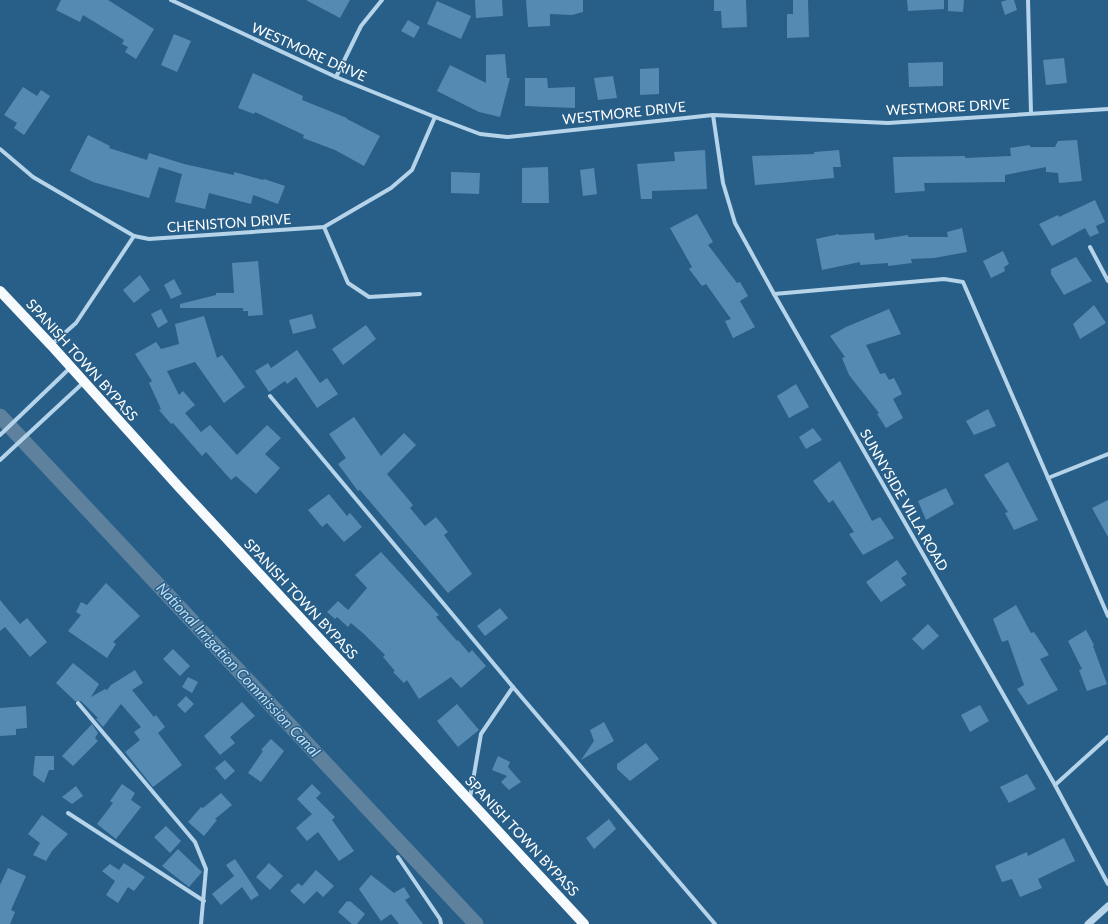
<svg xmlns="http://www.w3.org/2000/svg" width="1108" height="924" font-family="Lato,sans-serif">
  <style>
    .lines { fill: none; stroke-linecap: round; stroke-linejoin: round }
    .canal { stroke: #5e829e; stroke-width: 15 }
    .building { fill: #558ab2 }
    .minor { stroke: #b5d3e9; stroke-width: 4 }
    .tertiary { stroke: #b5d3e9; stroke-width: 7 }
    .primary { stroke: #f8fbfe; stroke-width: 10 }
    .labels { text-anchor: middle; stroke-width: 3; stroke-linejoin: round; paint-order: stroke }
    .street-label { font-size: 14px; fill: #fff; stroke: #285f89 }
    .water-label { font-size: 15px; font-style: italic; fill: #c1ddf0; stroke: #285f89 }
  </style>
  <rect width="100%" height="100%" fill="#285f89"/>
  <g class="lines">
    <polyline class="canal" points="0,416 476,924"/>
  </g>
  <g class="building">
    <polygon points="61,0 108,0 154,29 136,59 125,52 128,47 122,44 124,40 83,15 80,22 56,10"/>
    <polygon points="306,0 350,0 340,18"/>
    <polygon points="475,0 502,0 503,16 476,18"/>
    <polygon points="526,0 583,0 583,12 572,15 550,14 550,26 528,27"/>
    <polygon points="714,0 746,0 747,27 722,28 721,11 714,11"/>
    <polygon points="793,0 808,0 809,37 787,38 787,14 793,14"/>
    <polygon points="907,0 944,0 944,9 908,11"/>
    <polygon points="948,0 964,0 963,12 948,11"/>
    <polygon points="1007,0 1014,0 1017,10 1005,15 1001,2"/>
    <polygon points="437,1 471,16 461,39 427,24"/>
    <polygon points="408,20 420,27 414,38 401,31"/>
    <polygon points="174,34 191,41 177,72 161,65"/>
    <polygon points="505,54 507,78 510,78 500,117 479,112 437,91 450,65 486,83 486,55"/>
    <polygon points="1064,58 1067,83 1046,85 1043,60"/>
    <polygon points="943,62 943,86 909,87 908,63"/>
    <polygon points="659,68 659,94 640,95 640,69"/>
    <polygon points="253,73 303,96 302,100 347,118 347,119 380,136 364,166 335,150 303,138 304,135 255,112 254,114 238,108"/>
    <polygon points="613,76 617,98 598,100 594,78"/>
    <polygon points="525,78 547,78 548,88 575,87 575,108 525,106"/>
    <polygon points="23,87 37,96 41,90 50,96 24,135 14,128 17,123 4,115"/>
    <polygon points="88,135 110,146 109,148 147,160 149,153 184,164 234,175 234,172 263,180 264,179 285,186 278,204 253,195 251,204 209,193 205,209 175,202 182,174 159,167 149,198 93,182 70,171"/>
    <polygon points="1077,140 1082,181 1059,183 1058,173 1046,172 1046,167 1005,175 1005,182 924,183 925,191 895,193 893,157 965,156 965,158 1011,156 1010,148 1030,145 1030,147 1055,147 1058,141"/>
    <polygon points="705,150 707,189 652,191 652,199 641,199 637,164 675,161 674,152"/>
    <polygon points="839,150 841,167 833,167 834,178 755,185 752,156 814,154 814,152"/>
    <polygon points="548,167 549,203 522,203 522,168"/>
    <polygon points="594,168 597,194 583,196 580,170"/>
    <polygon points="451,172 480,173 479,194 451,193"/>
    <polygon points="1095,200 1105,222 1096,226 1099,233 1090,237 1085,228 1052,246 1039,224 1058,215 1059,217"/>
    <polygon points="697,214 713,242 708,245 737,283 740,282 748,296 740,301 755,327 733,338 725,321 731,319 706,284 702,286 689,269 692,267 670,228"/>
    <polygon points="962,228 967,252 934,258 911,259 912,263 888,266 888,263 860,265 860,262 822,270 816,239 839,234 839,235 874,233 875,240 908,235 908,237 948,237 947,232"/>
    <polygon points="1003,251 1009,264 1004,267 1005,271 991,278 983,261"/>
    <polygon points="1076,257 1092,281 1064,295 1051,274 1051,269"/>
    <polygon points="258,261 263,315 248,316 248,311 243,311 243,308 180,308 180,304 216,295 216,293 234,293 232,263"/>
    <polygon points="140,275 150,290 134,303 123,290"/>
    <polygon points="174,279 182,294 171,299 164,285"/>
    <polygon points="1094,305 1106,323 1080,339 1073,324"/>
    <polygon points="161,309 168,322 158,328 151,314"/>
    <polygon points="889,309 901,334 866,345 880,374 885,373 889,380 894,378 902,394 893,399 903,418 886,428 877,414 879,413 849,375 842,358 845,357 830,336 846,327"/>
    <polygon points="312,314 316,328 293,334 289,320"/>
    <polygon points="204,316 217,358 222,355 245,387 224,403 195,362 167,371 179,395 183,391 195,405 185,413 201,432 210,425 237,455 267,425 281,438 265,454 280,468 256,494 236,476 231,480 206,452 202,456 173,423 171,424 159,410 161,409 149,383 152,381 135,354 156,342 161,349 179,344 175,324"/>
    <polygon points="366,325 376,339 343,365 332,349"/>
    <polygon points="297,350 320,383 327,378 338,394 317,408 296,377 287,384 285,381 269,392 255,371 268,363 271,368"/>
    <polygon points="796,384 809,407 789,418 777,396"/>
    <polygon points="988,409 996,426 974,435 966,421"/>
    <polygon points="354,417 381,456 404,433 416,445 387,474 413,505 410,508 425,526 436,517 448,532 444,535 472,574 448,593 360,490 358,491 338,464 346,458 329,434"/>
    <polygon points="813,428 822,440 806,449 799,437"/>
    <polygon points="840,461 872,521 880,517 894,538 863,555 849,534 854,532 833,500 829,503 813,481"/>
    <polygon points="1008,462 1038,520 1014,530 1005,513 1008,512 984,475"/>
    <polygon points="946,488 954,504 926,520 918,501"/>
    <polygon points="329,494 347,516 350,513 362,527 344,542 327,523 322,527 308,510"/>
    <polygon points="1108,500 1108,537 1092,508"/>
    <polygon points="381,552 439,615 436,617 457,641 458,640 469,653 472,650 486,666 461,688 451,677 419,699 407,680 404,683 393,672 395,671 383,657 385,655 364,634 351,623 348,627 337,617 335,619 327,612 338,601 348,610 367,588 355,575"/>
    <polygon points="897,560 907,574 901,578 906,585 881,602 866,582"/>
    <polygon points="106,583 140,616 113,642 116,644 107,658 68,631 81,615 76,612 81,602 87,605"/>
    <polygon points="0,600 20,624 27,618 47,642 30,657 5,627 0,631"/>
    <polygon points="1016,605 1031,633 1034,632 1049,655 1040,659 1058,690 1028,705 1017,689 1024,685 1008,640 1002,642 993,619"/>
    <polygon points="500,608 508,618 485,636 477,626"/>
    <polygon points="928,624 939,636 923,650 912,639"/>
    <polygon points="1086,630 1094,645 1093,646 1107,684 1087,691 1079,670 1082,669 1068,641"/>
    <polygon points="173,649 190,666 180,676 163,659"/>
    <polygon points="73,663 99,684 91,697 105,689 107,690 111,685 135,670 143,683 132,690 154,717 156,715 165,727 158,733 182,765 153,787 125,752 140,740 134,732 141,727 121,704 103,727 96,719 98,718 81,701 75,701 56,683"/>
    <polygon points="188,677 198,682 192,693 182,687"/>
    <polygon points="186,696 194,704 185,713 177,705"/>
    <polygon points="242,702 255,716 230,737 235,743 220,755 204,736"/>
    <polygon points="457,704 479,730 458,747 437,721"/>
    <polygon points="980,705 989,721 970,732 961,715"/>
    <polygon points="26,706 27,728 16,729 16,735 0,736 0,708"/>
    <polygon points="604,722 614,741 581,760 594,741 590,730"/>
    <polygon points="92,724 98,733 95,738 98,741 73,766 62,756"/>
    <polygon points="271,739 284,751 261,782 248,773 263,751 261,750"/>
    <polygon points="646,743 659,759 630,781 617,769 617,764"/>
    <polygon points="35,756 54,756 54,770 49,770 44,783 33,775"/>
    <polygon points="498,756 510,762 508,767 521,782 509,790 501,782 507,776 492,770"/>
    <polygon points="225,760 235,771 225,780 215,768"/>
    <polygon points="1027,774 1036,789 1009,803 1000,787"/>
    <polygon points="122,784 135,793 131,800 141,807 116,839 97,824 113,803 110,801"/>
    <polygon points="312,784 321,793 316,798 335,817 332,820 354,851 339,861 318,832 307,841 296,828 312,814 297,799"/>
    <polygon points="76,786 83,796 72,804 62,797"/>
    <polygon points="221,793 232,805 215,819 217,820 204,836 188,822 201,807 203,808"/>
    <polygon points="42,815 68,834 52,851 46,861 33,855 40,843 28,834"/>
    <polygon points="609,819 616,829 594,849 586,838"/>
    <polygon points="166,826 181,841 170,853 154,837"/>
    <polygon points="1064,838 1075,861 1038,879 1042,888 1020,897 1012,879 1002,882 995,866 1027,852 1028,856"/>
    <polygon points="178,849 202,872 189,887 162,866"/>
    <polygon points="235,859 259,895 251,900 242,887 221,905 212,894 234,876 226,865"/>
    <polygon points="124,863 145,877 134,891 128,887 118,903 106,895 115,881 102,871 110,864 119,870"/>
    <polygon points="269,863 283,876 270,890 256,877"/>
    <polygon points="8,868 26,876 11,910 15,912 10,924 0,924 0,885"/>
    <polygon points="316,870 334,886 323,897 317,891 304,904 290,891 298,883 302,886"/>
    <polygon points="371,875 394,893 404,887 410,897 405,900 423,924 399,924 391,914 381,921 359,889"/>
    <polygon points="347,901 349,902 350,901 365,914 357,924 352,924 338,912"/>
  </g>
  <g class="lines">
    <g class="minor">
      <polyline points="171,0 336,77 435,117 480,134 507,137 713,115 888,123 1108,109"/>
      <polyline points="1028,0 1031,113"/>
      <polyline points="336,77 361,26 382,0"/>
      <polyline points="713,115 723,183 735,223 774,294 1055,785 1108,884"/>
      <polyline points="0,149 33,177 134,236 149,239 324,227 391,188 412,170 435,117"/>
      <polyline points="324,227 348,283 369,297 420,294"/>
      <polyline points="1090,247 1108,281"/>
      <polyline points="774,294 944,279 963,282 1108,616"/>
      <polyline points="51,345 76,323 134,236"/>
      <polyline points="270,396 513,687 715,924"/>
      <polyline points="0,435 70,368"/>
      <polyline points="0,460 84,382"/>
      <polyline points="1048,478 1108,454"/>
      <polyline points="78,703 195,842 206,869 201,924"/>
      <polyline points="1055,785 1108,737"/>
      <polyline points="470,798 481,734 513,687"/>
      <polyline points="68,813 204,901"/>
      <polyline points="398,857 440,919 441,924"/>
    </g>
    <polyline class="tertiary" points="1088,924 1108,906"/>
    <polyline class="primary" points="0,291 51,345 178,486 584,924"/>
  </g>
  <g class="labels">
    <g class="street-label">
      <text transform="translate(309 52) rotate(24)" y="5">WESTMORE DRIVE</text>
      <text transform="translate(948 107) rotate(-3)" y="5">WESTMORE DRIVE</text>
      <text transform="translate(624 113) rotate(-6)" y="5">WESTMORE DRIVE</text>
      <text transform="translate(229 223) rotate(-4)" y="5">CHENISTON DRIVE</text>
      <text transform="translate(82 360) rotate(48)" y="5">SPANISH TOWN BYPASS</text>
      <text transform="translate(904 500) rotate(60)" y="5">SUNNYSIDE VILLA ROAD</text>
      <text transform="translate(301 599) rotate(47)" y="5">SPANISH TOWN BYPASS</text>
      <text transform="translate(522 836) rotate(47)" y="5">SPANISH TOWN BYPASS</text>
    </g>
    <g class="water-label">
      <text transform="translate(238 670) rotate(47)" y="5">National Irrigation Commission Canal</text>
    </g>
  </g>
</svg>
